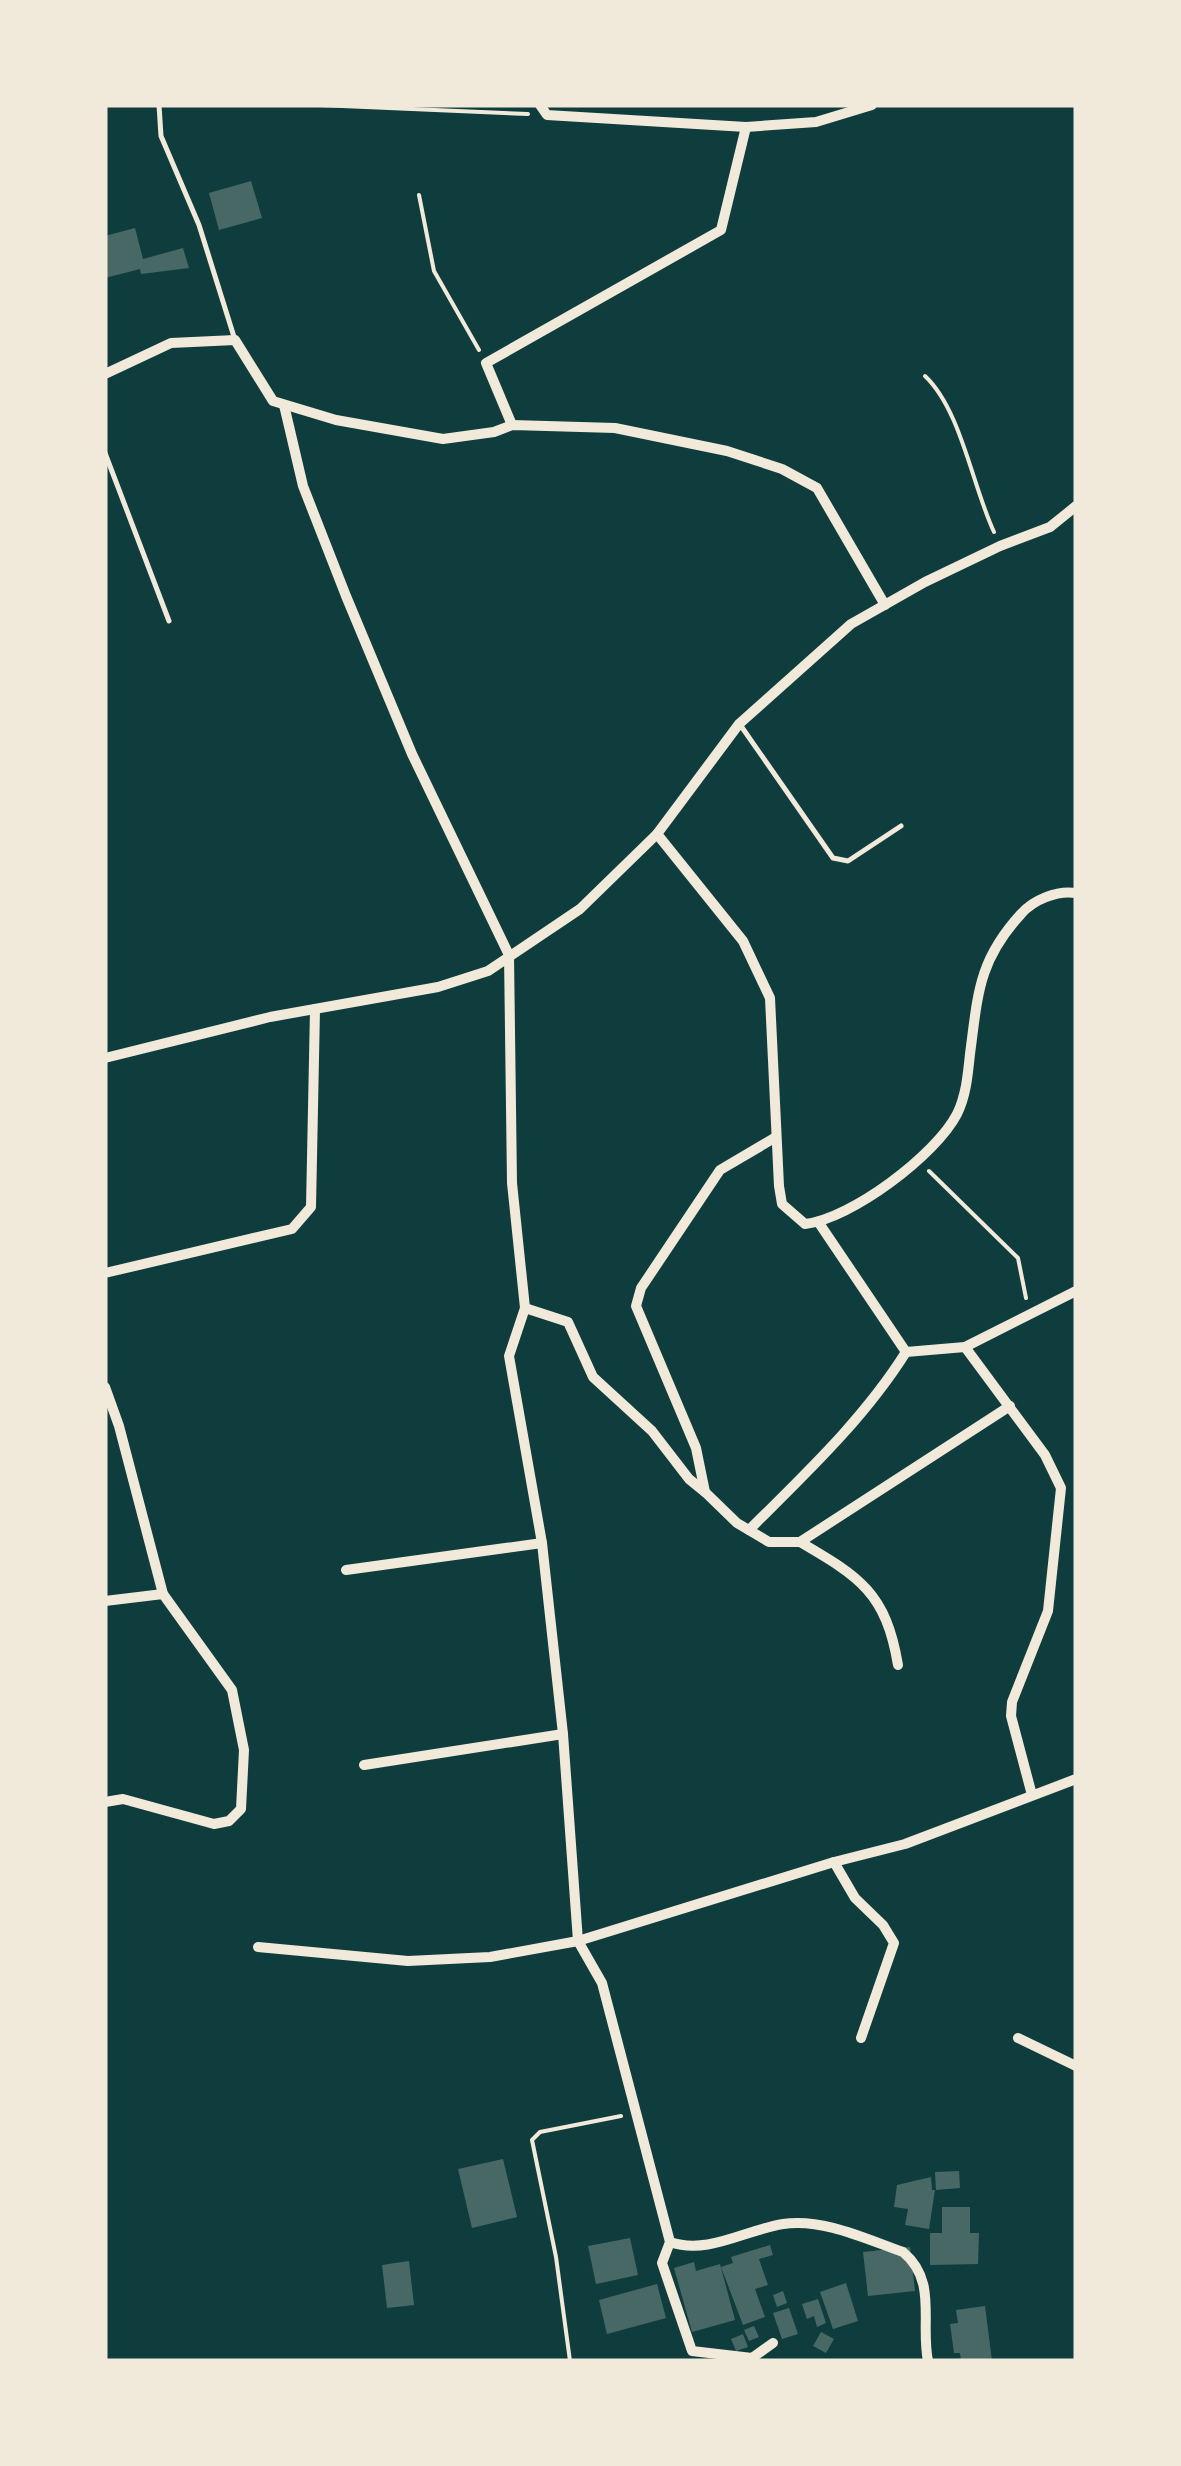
<svg xmlns="http://www.w3.org/2000/svg" width="1181" height="2466" font-family="Cabin,sans-serif">
  <style>
    .building { fill: #486865 }
    .lines { fill: none; stroke-linecap: round; stroke-linejoin: round }
    .path { stroke: #f1e9da; stroke-width: 4 }
    .service { stroke: #f1e9da; stroke-width: 5 }
    .minor { stroke: #f1e9da; stroke-width: 10 }
  </style>
  <rect width="100%" height="100%" fill="#0f3d3e"/>
  <g class="building">
    <polygon points="251,181 262,218 219,230 209,193"/>
    <polygon points="135,228 143,259 183,248 189,268 141,274 140,269 105,278 105,236"/>
    <polygon points="503,2159 517,2217 472,2228 458,2169"/>
    <polygon points="959,2171 960,2188 936,2190 935,2172"/>
    <polygon points="931,2177 932,2190 935,2190 929,2229 905,2225 908,2209 894,2207 897,2185"/>
    <polygon points="942,2207 970,2207 970,2233 979,2233 978,2264 930,2265 930,2233 942,2233"/>
    <polygon points="630,2238 638,2275 596,2284 588,2246"/>
    <polygon points="770,2245 773,2255 759,2259 768,2285 755,2289 765,2317 743,2325 721,2267 733,2263 731,2257"/>
    <polygon points="910,2247 915,2291 868,2296 863,2252"/>
    <polygon points="409,2261 414,2305 387,2308 382,2265"/>
    <polygon points="694,2262 696,2271 720,2264 735,2320 692,2332 674,2268"/>
    <polygon points="846,2283 858,2321 833,2329 820,2292"/>
    <polygon points="657,2284 666,2318 607,2334 599,2300"/>
    <polygon points="783,2291 787,2303 777,2307 773,2295"/>
    <polygon points="818,2299 826,2323 817,2327 814,2316 807,2319 802,2304"/>
    <polygon points="985,2306 992,2361 961,2361 960,2353 954,2353 950,2324 958,2323 956,2310"/>
    <polygon points="789,2308 798,2334 782,2339 773,2313"/>
    <polygon points="754,2326 759,2337 749,2341 744,2330"/>
    <polygon points="821,2332 834,2339 826,2353 813,2346"/>
    <polygon points="743,2334 748,2347 736,2351 731,2339"/>
  </g>
  <g class="lines">
    <g class="path">
      <polyline points="319,105 528,114"/>
      <polyline points="419,195 434,271 479,350"/>
      <path d="M 925,376 C 961,410 972,485 994,532"/>
      <polyline points="929,1171 1018,1258 1026,1298"/>
      <polyline points="570,2361 556,2257 532,2140 540,2132 621,2116"/>
    </g>
    <g class="service">
      <polyline points="159,105 161,136 199,225 235,340"/>
      <polyline points="105,453 169,621"/>
      <polyline points="741,726 833,858 848,861 901,826"/>
    </g>
    <g class="minor">
      <polyline points="540,105 547,115 746,127 816,122 872,105"/>
      <polyline points="105,374 171,343 235,340 273,401 336,420 443,439 494,432 512,425 615,428 727,451 782,469 817,488 885,605"/>
      <path d="M 284,405 L 303,486 L 346,596 L 412,754 L 509,955 L 512,1183 L 525,1308 L 509,1356 L 542,1543 L 563,1734 L 578,1941 L 602,1983 L 670,2242 C 708,2255 745,2230 783,2224 C 823,2218 866,2239 903,2252 C 938,2281 920,2322 928,2361"/>
      <polyline points="512,425 486,363 721,230 746,127"/>
      <path d="M 657,834 L 743,941 L 770,998 L 779,1186 L 782,1204 L 805,1224 C 851,1219 936,1155 957,1114 C 966,1096 968,1074 970,1054 C 978,994 978,961 1021,914 C 1033,900 1057,890 1076,893"/>
      <polyline points="105,1058 270,1017 438,987 488,971 580,909 657,834 739,724 851,624 925,582 1000,546 1050,527 1076,506"/>
      <polyline points="776,1137 720,1170 641,1288 636,1306 696,1448 705,1492 737,1523 769,1542 800,1542 1010,1406"/>
      <polyline points="819,1223 906,1352 965,1347 1076,1291"/>
      <polyline points="105,1273 292,1229 311,1207 315,1009"/>
      <polyline points="525,1308 568,1322 593,1377 652,1431 689,1479 705,1492"/>
      <polyline points="965,1347 1045,1455 1061,1488 1048,1611 1012,1702 1011,1716 1032,1795"/>
      <polyline points="105,1387 119,1426 163,1594 232,1690 244,1750 241,1809 229,1821 214,1824 123,1799 105,1802"/>
      <path d="M 749,1530 C 805,1474 864,1419 906,1352"/>
      <path d="M 800,1542 C 860,1577 886,1593 898,1665"/>
      <polyline points="346,1570 542,1543"/>
      <polyline points="105,1601 163,1594"/>
      <polyline points="364,1765 563,1734"/>
      <polyline points="834,1862 855,1898 883,1925 894,1943 861,2038"/>
      <polyline points="258,1947 408,1961 490,1957 578,1941 834,1862 905,1844 1076,1779"/>
      <polyline points="1018,2038 1076,2066"/>
      <polyline points="670,2242 662,2263 692,2351 752,2358 773,2343"/>
    </g>
  </g>
  <rect width="1181" height="2466" fill="none" stroke="#f1e9da" stroke-width="215"/>
</svg>
